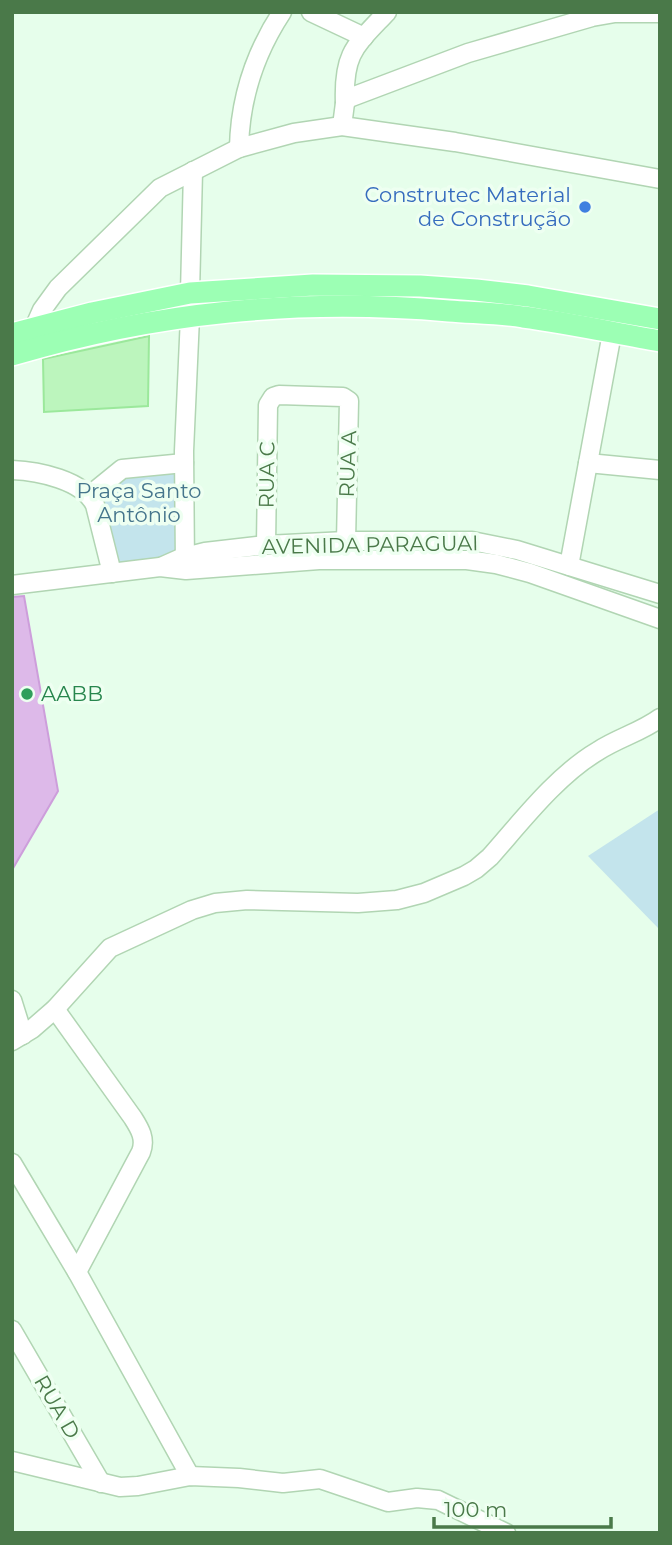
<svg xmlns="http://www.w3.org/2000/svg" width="672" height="1545" font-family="Montserrat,sans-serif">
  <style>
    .green { fill: #c3e4ec }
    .water { fill: #ddb9e9; stroke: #cd9edb; stroke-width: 2 }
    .building { fill: #bcf5bd; stroke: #9be89b; stroke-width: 2 }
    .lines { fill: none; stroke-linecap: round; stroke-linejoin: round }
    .minor-casing { stroke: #b1d5b3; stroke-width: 21 }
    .major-casing { stroke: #fff; stroke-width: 24 }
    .minor { stroke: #fff; stroke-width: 18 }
    .major { stroke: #9cffb4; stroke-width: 21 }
    .shop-dot { fill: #3f7fe0; stroke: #eefff1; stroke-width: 2.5 }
    .leisure-dot { fill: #2e9e5b; stroke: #eefff1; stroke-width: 2.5 }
    .labels { text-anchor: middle; stroke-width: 7; stroke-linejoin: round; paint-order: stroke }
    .shop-label { font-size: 21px; fill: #366cbe; stroke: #eefff1; text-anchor: end }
    .street-label { font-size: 21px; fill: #4a7949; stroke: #eefff1 }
    .park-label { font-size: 21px; fill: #45758c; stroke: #eefff1 }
    .leisure-label { font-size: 21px; fill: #27864d; stroke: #eefff1; text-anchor: start }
  </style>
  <rect width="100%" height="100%" fill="#e6feeb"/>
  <g class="green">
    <polygon points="126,458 182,464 182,556 114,572 91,487"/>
    <polygon points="660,809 660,930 588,856"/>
  </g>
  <polygon class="water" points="24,596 58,791 12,870 12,597"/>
  <polygon class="building" points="149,336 148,406 44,412 43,359"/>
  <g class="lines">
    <defs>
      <g id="minor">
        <polyline points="311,12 364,37"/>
        <path d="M 345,103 C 343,53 355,46 387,12"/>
        <polyline points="342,126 345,103 349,98 468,53 592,17 615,13 660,13"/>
        <path d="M 239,148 C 240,99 255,53 282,12"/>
        <polyline points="190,293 193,171"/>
        <polyline points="34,328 42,310 58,288 160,188 239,148 294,133 342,126 455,142 660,179"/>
        <polyline points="588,463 660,470"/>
        <path d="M 12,470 C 38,471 83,480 95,505 L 112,573"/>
        <polyline points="90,495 122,469 184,463"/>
        <polyline points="266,545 268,405 273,397 279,395 343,397 349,401 346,541"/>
        <polyline points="163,566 181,558 205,552 266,545 346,541 472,541 517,550 660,594"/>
        <polyline points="185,566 184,451 190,317"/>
        <polyline points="569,566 612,333"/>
        <polyline points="12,585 160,567 186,570 319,560 467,560 496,564 530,573 660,619"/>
        <polyline points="12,1000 23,1035"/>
        <path d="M 55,1009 L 133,1118 C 140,1129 146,1139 141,1152 L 77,1272"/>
        <path d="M 12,1041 L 32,1029 L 55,1009 L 110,948 L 192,910 L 215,903 L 247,900 L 358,903 L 397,900 L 424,893 L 464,876 L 476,869 L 490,857 C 521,822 557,775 598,751 C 618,738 641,732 660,718"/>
        <polyline points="12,1163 77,1272 190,1476"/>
        <polyline points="12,1330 101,1483"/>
        <polyline points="12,1461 120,1487 138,1486 190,1476 239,1478 283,1483 320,1479 388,1502 417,1498 438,1500 506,1533"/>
      </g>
      <g id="major">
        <polyline points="12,334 92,313 190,293 313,285 420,286 476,290 528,296 660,319"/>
        <path d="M 12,355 C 157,312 299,298 449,311 C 474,313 499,313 523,317 C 569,323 614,333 660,341"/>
      </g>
    </defs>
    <use href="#minor" class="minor-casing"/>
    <use href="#major" class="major-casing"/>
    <use href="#minor" class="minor"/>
    <use href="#major" class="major"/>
  </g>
  <circle class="shop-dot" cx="585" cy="207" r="7"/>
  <circle class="leisure-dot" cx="27" cy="694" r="7"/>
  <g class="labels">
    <g class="shop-label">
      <text x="571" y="202">Construtec Material<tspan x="571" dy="24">de Construção</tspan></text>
    </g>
    <g class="street-label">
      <text transform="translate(348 464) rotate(-88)" y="7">RUA A</text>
      <text transform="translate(267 475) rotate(-89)" y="7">RUA C</text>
      <text transform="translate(370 545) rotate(-1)" y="7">AVENIDA PARAGUAI</text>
      <text transform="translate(57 1407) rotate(60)" y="7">RUA D</text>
    </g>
    <g class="park-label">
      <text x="139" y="498">Praça Santo<tspan x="139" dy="24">Antônio</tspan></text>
    </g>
    <g class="leisure-label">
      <text x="41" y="701">AABB</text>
    </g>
  </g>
  <rect width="672" height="1545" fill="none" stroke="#4a7949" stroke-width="28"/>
  <path d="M434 1517v10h177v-10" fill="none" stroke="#4a7949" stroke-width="3.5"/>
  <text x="444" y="1517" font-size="21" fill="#4a7949" stroke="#eefff1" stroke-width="5" paint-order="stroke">100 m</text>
</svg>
